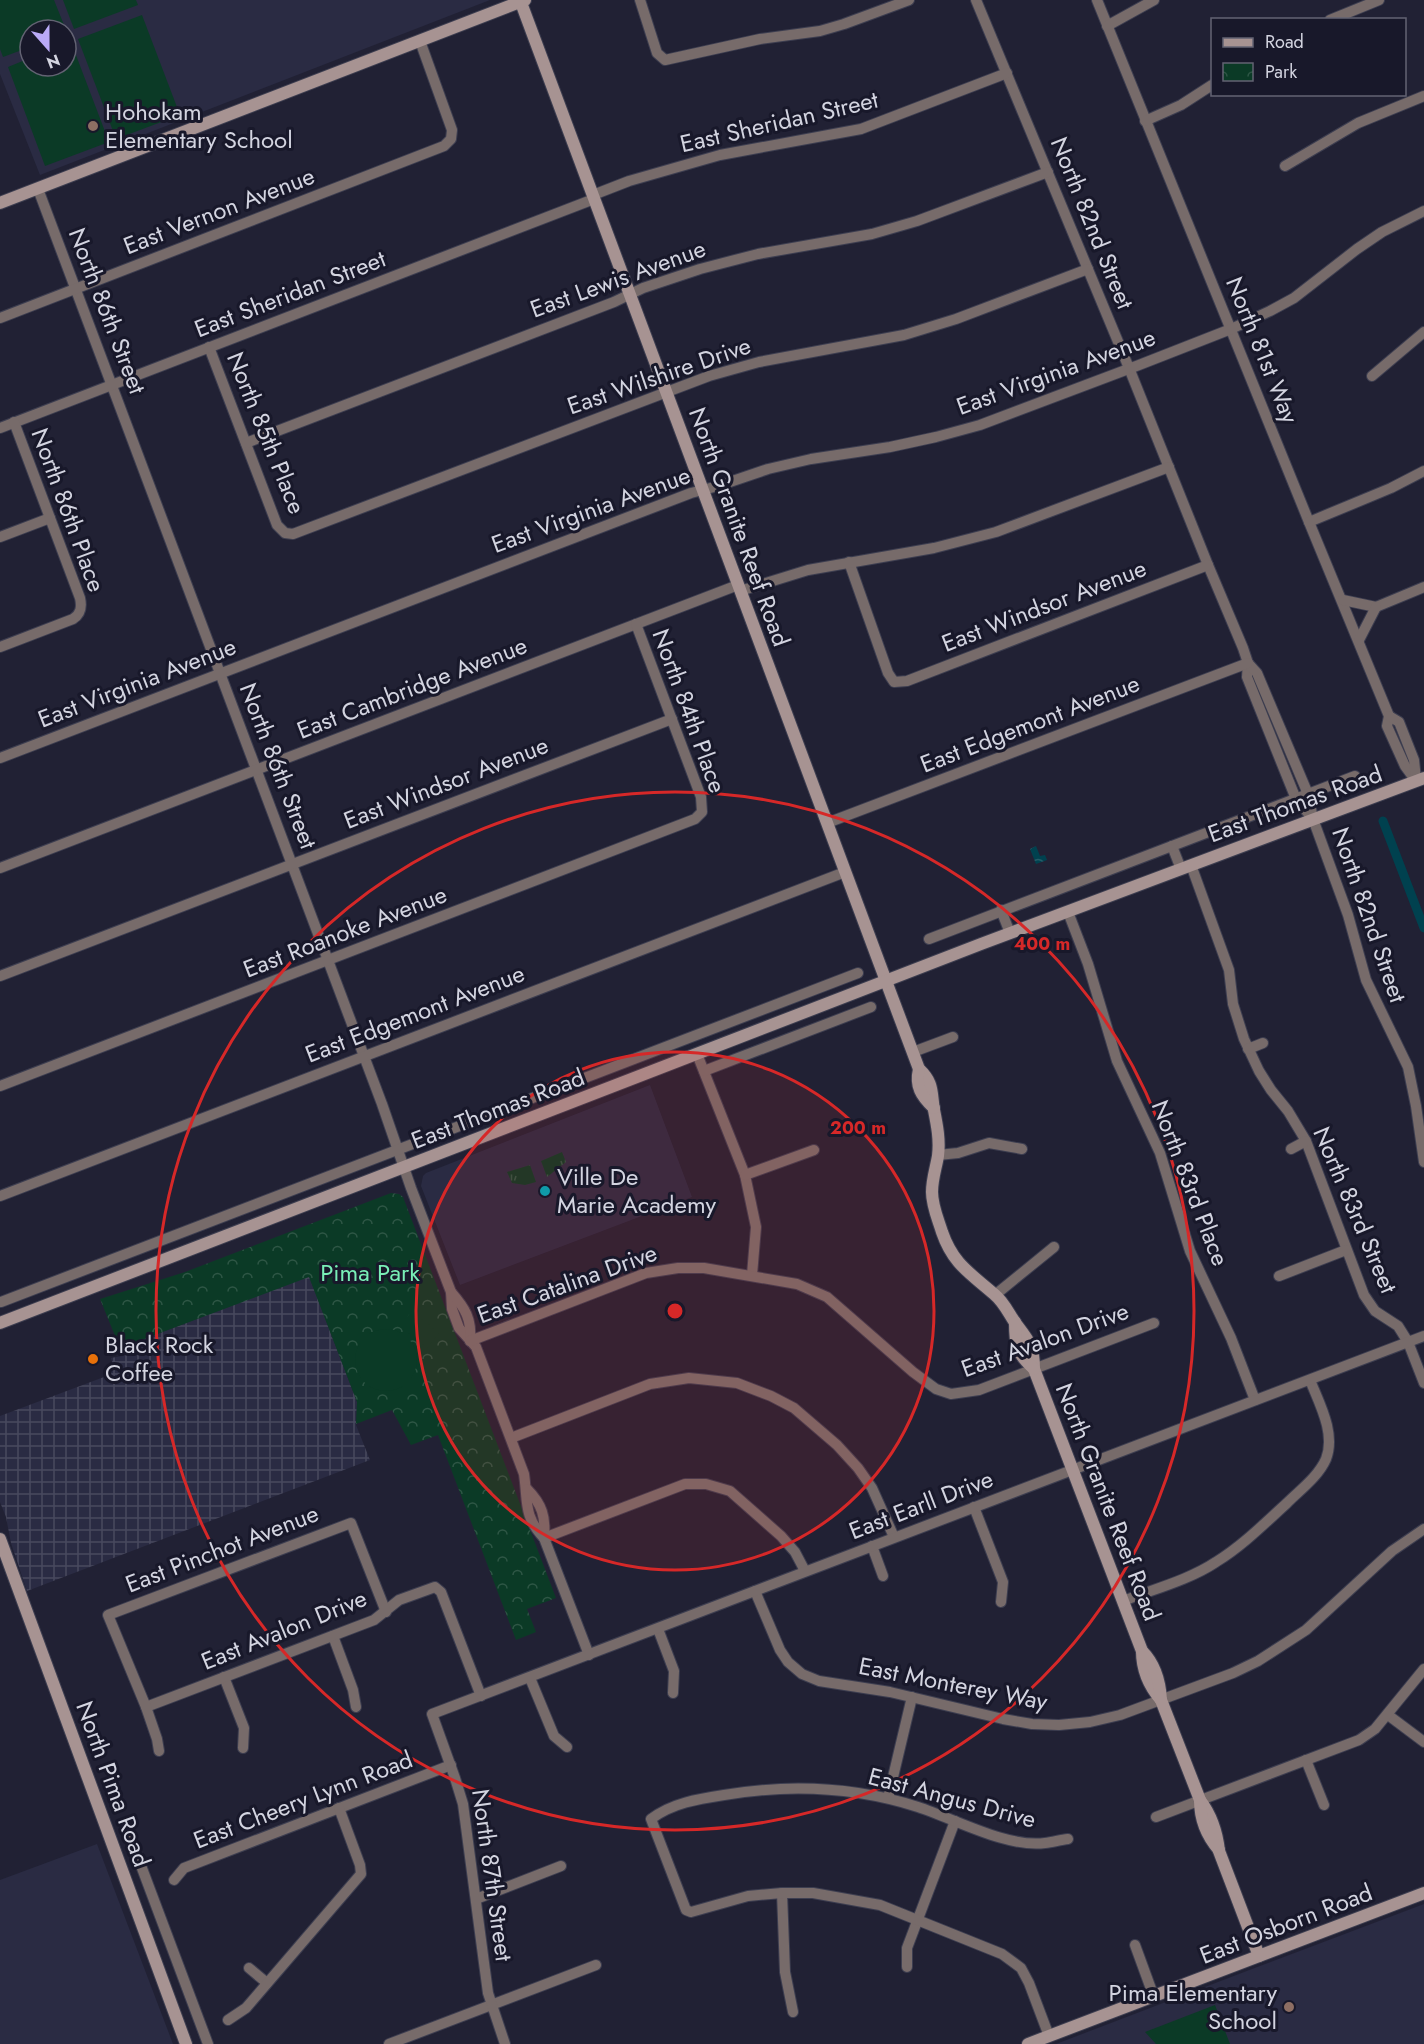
<svg xmlns="http://www.w3.org/2000/svg" width="1424" height="2044" font-family="Jost,sans-serif">
  <style>
    .built { fill: #2a2b43; fill-rule: evenodd }
    .industrial { fill: url(#industrial-grid) }
    .grass { fill: url(#grass-tufts) }
    .park { fill: url(#park-crowns) }
    .pitch { fill: #0b3a26 }
    .water { fill: url(#water-waves) }
    .lines { fill: none; stroke-linecap: round; stroke-linejoin: round }
    .canal { stroke: #00414f; stroke-width: 9 }
    .street-casing { stroke: #3d3e50; stroke-width: 12 }
    .secondary-casing { stroke: #3d3e50; stroke-width: 14 }
    .street { stroke: #776b6a; stroke-width: 10 }
    .secondary { stroke: #a79392; stroke-width: 12 }
    .ring { fill: none; stroke: #d62828; stroke-width: 3 }
    .education-dot { fill: #8d6e63; stroke: #18182a; stroke-width: 2 }
    .culture-dot { fill: #0f9aa8; stroke: #18182a; stroke-width: 2 }
    .food-dot { fill: #e8710a; stroke: #18182a; stroke-width: 2 }
    .labels { text-anchor: middle; stroke-width: 6; stroke-linejoin: round; paint-order: stroke }
    .poi-label { font-size: 24px; fill: #d3d4e0; stroke: #18182a; text-anchor: start }
    .street-label { font-size: 24px; fill: #d3d4e0; stroke: #18182a }
    .park-label { font-size: 24px; fill: #79efb7; stroke: #18182a }
    .centre { fill: #d62828; stroke: #18182a; stroke-width: 3 }
    .ring-label { font-size: 18px; text-anchor: middle; font-weight: bold; fill: #d62828; stroke: #18182a; stroke-width: 6; stroke-linejoin: round; paint-order: stroke }
  </style>
  <defs>
    <pattern id="industrial-grid" width="8" height="8" patternUnits="userSpaceOnUse" patternTransform="scale(1.5)"><rect width="8" height="8" fill="#2a2b43"/><path d="M0 4h8M4 0v8" fill="none" stroke="#48495e"/></pattern>
    <pattern id="grass-tufts" width="24" height="20" patternUnits="userSpaceOnUse" patternTransform="scale(1.5)"><rect width="24" height="20" fill="#0b3a26"/><path d="M3 7l-1-3M5 7V3M7 7l1-3M15 17l-1-3M17 17v-4M19 17l1-3" fill="none" stroke="#2e5645"/></pattern>
    <pattern id="park-crowns" width="20" height="18" patternUnits="userSpaceOnUse" patternTransform="scale(1.5)"><rect width="20" height="18" fill="#0b3a26"/><path d="M2 6a3 3 0 1 1 6 0M12 15a3 3 0 1 1 6 0" fill="none" stroke="#2e5645"/></pattern>
    <pattern id="water-waves" width="16" height="10" patternUnits="userSpaceOnUse" patternTransform="scale(1.5)"><rect width="16" height="10" fill="#00414f"/><path d="M0 5q4-4 8 0t8 0" fill="none" stroke="#245c68"/></pattern>
  </defs>
  <rect width="100%" height="100%" fill="#212134"/>
  <g class="built">
    <path d="M 0,0 L 490,0 L 40,175 L 0,74 ZM 30,30 L 66,30 L 66,66 L 30,66 Z"/>
    <polygon points="650,1085 692,1197 460,1285 421,1186 423,1176 426,1173"/>
    <polygon points="97,1844 173,2044 0,2044 0,1880"/>
    <polygon points="1424,1904 1424,2044 1056,2044 1252,1969"/>
  </g>
  <polygon class="industrial" points="309,1276 357,1402 356,1425 370,1460 27,1591 11,1543 6,1517 0,1502 0,1416 104,1377 113,1365 111,1358 122,1356 120,1348"/>
  <g class="grass">
    <polygon points="562,1152 566,1162 547,1177 541,1161"/>
    <polygon points="530,1165 536,1182 525,1185 512,1183 507,1172"/>
  </g>
  <polygon class="park" points="391,1193 399,1194 403,1197 556,1598 527,1609 536,1632 516,1640 438,1435 411,1445 392,1410 356,1424 357,1402 309,1277 120,1348 100,1299 185,1272"/>
  <g class="pitch">
    <polygon points="0,0 54,0 66,30 30,30 30,47 3,57 0,49"/>
    <polygon points="63,0 136,0 138,5 74,29"/>
    <polygon points="142,15 180,115 116,139 78,39"/>
    <polygon points="71,42 109,142 45,166 8,67 30,58 30,66 66,66 66,44"/>
    <polygon points="412,1311 439,1333 427,1348 399,1326"/>
    <circle cx="386" cy="1360" r="31"/>
    <polygon points="1215,2005 1230,2044 1156,2044 1145,2032"/>
  </g>
  <polygon class="water" points="1036,846 1040,856 1045,855 1047,860 1036,864 1030,849"/>
  <g class="lines">
    <polyline class="canal" points="1383,821 1424,928"/>
    <defs>
      <g id="street">
        <polyline points="640,0 657,53 665,60 760,39 820,31 844,24 909,0"/>
        <polyline points="976,0 1129,368 1208,565 1243,648 1248,663 1247,677 1296,799 1313,819"/>
        <polyline points="1097,0 1309,522 1389,716 1387,726 1405,766 1416,781"/>
        <polyline points="1330,20 1379,0"/>
        <polyline points="1107,26 1154,0"/>
        <polyline points="1145,121 1181,105 1212,85"/>
        <polyline points="1285,166 1358,123 1424,96"/>
        <path d="M 38,189 L 382,1104 L 411,1188 L 451,1292 L 452,1309 L 459,1328 L 476,1347 L 524,1474 C 528,1501 523,1516 544,1538 L 589,1655"/>
        <polyline points="593,195 629,181 720,155 861,129 1007,73"/>
        <polyline points="0,318 444,146 451,139 452,130 420,41"/>
        <polyline points="209,347 277,525 285,533 293,534 709,376 759,362 904,335 956,319 1088,269"/>
        <polyline points="1372,376 1424,332"/>
        <polyline points="0,428 594,199"/>
        <polyline points="246,443 614,302 643,288 700,269 758,254 872,234 917,221 1048,172"/>
        <polyline points="1309,522 1391,488 1424,471"/>
        <polyline points="0,537 50,518"/>
        <polyline points="849,562 888,673 894,682 907,681 1208,565"/>
        <polyline points="740,591 808,570 934,548 996,532 1169,467"/>
        <polyline points="1343,600 1376,607 1424,587"/>
        <polyline points="1359,640 1376,607"/>
        <path d="M 0,647 L 73,619 C 81,614 82,607 80,598 L 14,422"/>
        <polyline points="1248,663 1257,673 1308,794 1313,819 1348,915 1366,980 1408,1067 1416,1106 1424,1162"/>
        <polyline points="1389,716 1399,722 1414,760 1416,779"/>
        <polyline points="0,758 691,493 718,486 768,469 811,459 890,447 936,437 980,425 1139,365 1231,329 1270,311 1294,298 1357,249 1382,232 1424,211"/>
        <polyline points="827,823 1248,663"/>
        <polyline points="1172,846 1181,869"/>
        <polyline points="1191,865 1229,970 1233,1004 1244,1039 1259,1071 1271,1090 1288,1111 1306,1141 1364,1295 1375,1311 1398,1326 1408,1342 1424,1383"/>
        <polyline points="0,868 738,585"/>
        <polyline points="1001,910 1010,933"/>
        <polyline points="1068,912 1088,964 1117,1061 1160,1153 1190,1251 1231,1338 1255,1400"/>
        <polyline points="929,939 1355,776"/>
        <polyline points="0,976 672,719"/>
        <polyline points="1248,1049 1263,1043"/>
        <polyline points="913,1052 953,1037"/>
        <polyline points="697,1054 745,1175 756,1227 752,1275"/>
        <polyline points="704,1071 871,1007"/>
        <polyline points="0,1086 695,819 702,812 701,797 636,624"/>
        <polyline points="1291,1149 1306,1141"/>
        <polyline points="938,1155 958,1153 989,1143 1022,1149"/>
        <polyline points="745,1175 814,1150"/>
        <polyline points="0,1196 845,872"/>
        <polyline points="1279,1276 1346,1250"/>
        <path d="M 451,1292 C 465,1308 472,1319 470,1341"/>
        <polyline points="995,1295 1054,1247"/>
        <polyline points="1,1302 858,973"/>
        <polyline points="470,1341 646,1273 678,1268 704,1268 797,1284 827,1297 913,1372 936,1389 951,1394 979,1390 1154,1323"/>
        <polyline points="511,1438 650,1384 689,1378 737,1383 771,1396 794,1408 837,1445 858,1468 872,1488 894,1537"/>
        <path d="M 527,1489 C 542,1504 546,1517 544,1538"/>
        <polyline points="974,1507 1003,1582 1001,1602"/>
        <polyline points="544,1538 685,1484 706,1484 730,1491 781,1536 795,1552 805,1571"/>
        <polyline points="872,1546 883,1576"/>
        <polyline points="755,1591 780,1650 788,1662 802,1674 819,1681 890,1692 1003,1719 1032,1724 1059,1725 1090,1722 1120,1715 1233,1673 1258,1661 1306,1630 1392,1551 1424,1529"/>
        <path d="M 1123,1601 C 1154,1589 1189,1580 1216,1562 C 1242,1546 1264,1524 1287,1503 C 1300,1490 1318,1477 1326,1459 C 1336,1433 1319,1403 1310,1380"/>
        <polyline points="658,1629 674,1671 673,1693"/>
        <polyline points="333,1636 353,1690 356,1707"/>
        <polyline points="224,1677 244,1728 243,1748"/>
        <polyline points="530,1678 554,1736 567,1747"/>
        <polyline points="146,1707 374,1620 399,1600 435,1587 441,1592 481,1696"/>
        <polyline points="1388,1715 1424,1742"/>
        <polyline points="159,1751 157,1739 146,1707 108,1615 351,1523 386,1612"/>
        <polyline points="1306,1760 1324,1805"/>
        <polyline points="888,1798 912,1697"/>
        <polyline points="1156,1817 1359,1740 1375,1729 1424,1669"/>
        <polyline points="128,1831 208,2044"/>
        <polyline points="174,1880 184,1868 451,1765"/>
        <polyline points="782,1893 785,1972 793,2012"/>
        <polyline points="476,1899 561,1866"/>
        <polyline points="1135,1945 1154,1997"/>
        <polyline points="907,1967 907,1948 955,1821"/>
        <polyline points="249,1968 267,1983"/>
        <polyline points="228,2020 246,2008 361,1874 360,1865 339,1808"/>
        <path d="M 1049,2036 L 1029,1983 L 1021,1968 L 1002,1954 L 880,1905 L 813,1893 L 782,1893 L 748,1896 L 691,1912 L 686,1910 L 651,1819 C 672,1803 698,1799 724,1795 C 789,1784 855,1787 918,1807 C 955,1819 1007,1848 1045,1843 C 1053,1842 1060,1840 1068,1839"/>
        <polyline points="389,2044 596,1965"/>
        <polyline points="505,2044 488,1993 463,1804 455,1778 432,1714 1424,1336"/>
      </g>
      <g id="secondary">
        <path d="M 520,0 L 892,997 L 919,1069 C 934,1083 931,1092 934,1110 C 937,1125 940,1140 938,1156 C 936,1168 932,1179 932,1192 C 932,1206 938,1219 942,1232 C 953,1264 970,1273 994,1294 C 1004,1302 1009,1314 1016,1324 C 1029,1341 1034,1346 1034,1369 L 1142,1651 C 1142,1670 1149,1686 1161,1700"/>
        <polyline points="0,203 525,0"/>
        <path d="M 919,1069 C 915,1086 921,1096 934,1108"/>
        <path d="M 1015,1322 C 1015,1345 1016,1353 1034,1369"/>
        <polyline points="0,1323 981,944 1424,778"/>
        <polyline points="0,1539 186,2044"/>
        <path d="M 1142,1651 C 1156,1665 1160,1682 1161,1700 L 1200,1800 C 1212,1816 1217,1832 1219,1851 L 1259,1956"/>
        <path d="M 1200,1800 C 1200,1820 1206,1835 1219,1850"/>
        <polyline points="1028,2044 1424,1893"/>
      </g>
    </defs>
    <use href="#street" class="street-casing"/>
    <use href="#secondary" class="secondary-casing"/>
    <use href="#street" class="street"/>
    <use href="#secondary" class="secondary"/>
  </g>
  <circle cx="675" cy="1311" r="259" fill="#d62828" fill-opacity=".12"/>
  <g class="ring">
    <circle cx="675" cy="1311" r="259"/>
    <circle cx="675" cy="1311" r="519"/>
  </g>
  <g class="education-dot">
    <circle cx="93" cy="126" r="6"/>
    <circle cx="1289" cy="2007" r="6"/>
  </g>
  <circle class="culture-dot" cx="545" cy="1191" r="6"/>
  <circle class="food-dot" cx="93" cy="1359" r="6"/>
  <g class="labels">
    <g class="poi-label">
      <text x="105" y="120">Hohokam<tspan x="105" dy="28">Elementary School</tspan></text>
      <text x="557" y="1185">Ville De<tspan x="557" dy="28">Marie Academy</tspan></text>
      <text x="105" y="1353">Black Rock<tspan x="105" dy="28">Coffee</tspan></text>
      <text x="1277" y="2001" text-anchor="end">Pima Elementary<tspan x="1277" dy="28">School</tspan></text>
    </g>
    <g class="street-label">
      <text transform="translate(779 122) rotate(-13)" y="8">East Sheridan Street</text>
      <text transform="translate(219 211) rotate(-21)" y="8">East Vernon Avenue</text>
      <text transform="translate(1092 223) rotate(68)" y="8">North 82nd Street</text>
      <text transform="translate(618 279) rotate(-20)" y="8">East Lewis Avenue</text>
      <text transform="translate(290 294) rotate(-21)" y="8">East Sheridan Street</text>
      <text transform="translate(107 311) rotate(69)" y="8">North 86th Street</text>
      <text transform="translate(1262 350) rotate(68)" y="8">North 81st Way</text>
      <text transform="translate(1056 372) rotate(-20)" y="8">East Virginia Avenue</text>
      <text transform="translate(659 376) rotate(-19)" y="8">East Wilshire Drive</text>
      <text transform="translate(266 433) rotate(68)" y="8">North 85th Place</text>
      <text transform="translate(68 510) rotate(70)" y="8">North 86th Place</text>
      <text transform="translate(591 510) rotate(-20)" y="8">East Virginia Avenue</text>
      <text transform="translate(739 527) rotate(70)" y="8">North Granite Reef Road</text>
      <text transform="translate(1044 606) rotate(-21)" y="8">East Windsor Avenue</text>
      <text transform="translate(137 683) rotate(-21)" y="8">East Virginia Avenue</text>
      <text transform="translate(412 688) rotate(-21)" y="8">East Cambridge Avenue</text>
      <text transform="translate(689 711) rotate(70)" y="8">North 84th Place</text>
      <text transform="translate(1030 724) rotate(-21)" y="8">East Edgemont Avenue</text>
      <text transform="translate(278 766) rotate(69)" y="8">North 86th Street</text>
      <text transform="translate(446 783) rotate(-21)" y="8">East Windsor Avenue</text>
      <text transform="translate(1295 804) rotate(-20)" y="8">East Thomas Road</text>
      <text transform="translate(1369 915) rotate(71)" y="8">North 82nd Street</text>
      <text transform="translate(345 932) rotate(-21)" y="8">East Roanoke Avenue</text>
      <text transform="translate(415 1014) rotate(-21)" y="8">East Edgemont Avenue</text>
      <text transform="translate(498 1109) rotate(-21)" y="8">East Thomas Road</text>
      <text transform="translate(1190 1183) rotate(69)" y="8">North 83rd Place</text>
      <text transform="translate(1355 1210) rotate(67)" y="8">North 83rd Street</text>
      <text transform="translate(567 1284) rotate(-20)" y="8">East Catalina Drive</text>
      <text transform="translate(1045 1340) rotate(-20)" y="8">East Avalon Drive</text>
      <text transform="translate(1108 1502) rotate(69)" y="8">North Granite Reef Road</text>
      <text transform="translate(921 1505) rotate(-21)" y="8">East Earll Drive</text>
      <text transform="translate(222 1549) rotate(-21)" y="8">East Pinchot Avenue</text>
      <text transform="translate(284 1630) rotate(-22)" y="8">East Avalon Drive</text>
      <text transform="translate(953 1684) rotate(11)" y="8">East Monterey Way</text>
      <text transform="translate(113 1784) rotate(70)" y="8">North Pima Road</text>
      <text transform="translate(952 1798) rotate(15)" y="8">East Angus Drive</text>
      <text transform="translate(303 1800) rotate(-21)" y="8">East Cheery Lynn Road</text>
      <text transform="translate(492 1875) rotate(82)" y="8">North 87th Street</text>
      <text transform="translate(1286 1924) rotate(-21)" y="8">East Osborn Road</text>
    </g>
    <g class="park-label">
      <text x="370" y="1281">Pima Park</text>
    </g>
  </g>
  <circle cx="675" cy="1311" r="9" class="centre"/>
  <g class="ring-label">
    <text x="1042" y="950">400 m</text>
    <text x="858" y="1134">200 m</text>
  </g>
  <rect x="1211" y="18" width="195" height="78" fill="#18182a" stroke="#636373" stroke-width="1.5"/>
  <rect x="1223" y="38" width="30" height="9" fill="#a79392" stroke="#636373" stroke-width="1.5"/>
  <text x="1265" y="48" font-size="18" fill="#d3d4e0">Road</text>
  <rect x="1223" y="63" width="30" height="18" fill="url(#park-crowns)" stroke="#636373" stroke-width="1.5"/>
  <text x="1265" y="78" font-size="18" fill="#d3d4e0">Park</text>
  <g transform="translate(48 48) rotate(159)"><circle r="28" fill="#18182a" stroke="#636373" stroke-width="1.5"/>
  <path d="M0-4.5L10 22L0 15L-10 22Z" fill="#baaaf7"/>
  <text y="-9" font-size="16" font-weight="bold" text-anchor="middle" fill="#d3d4e0">N</text>
  </g>
</svg>
